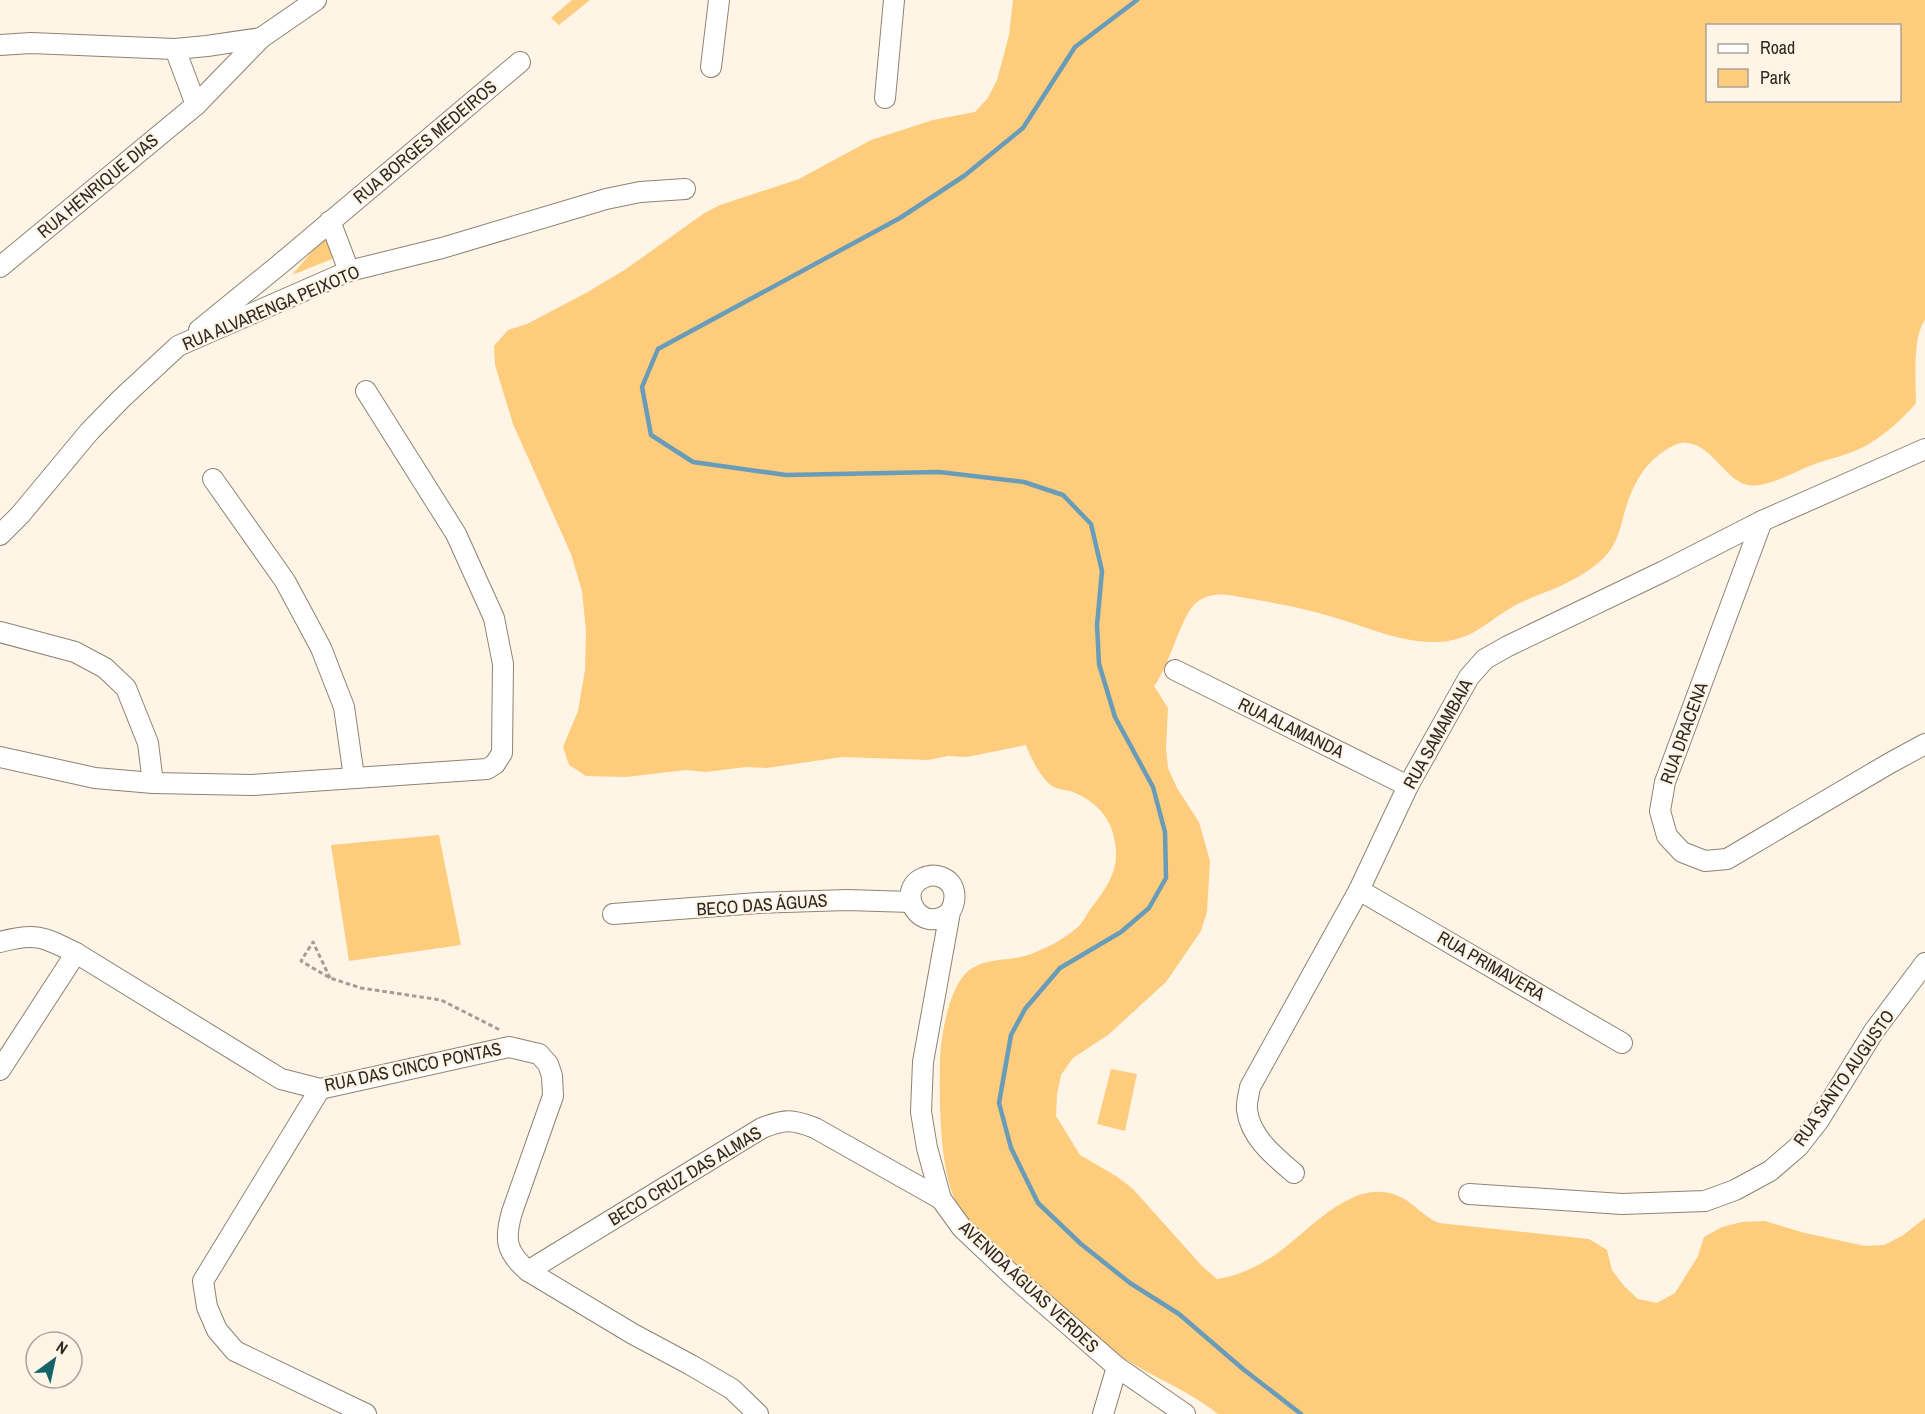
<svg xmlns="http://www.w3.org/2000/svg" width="1925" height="1414" font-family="'Archivo Narrow',sans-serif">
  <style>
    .green { fill: #fdcc7d; fill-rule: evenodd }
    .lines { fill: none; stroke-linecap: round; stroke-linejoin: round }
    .stream { stroke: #689cb8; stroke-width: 4.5 }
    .minor-casing { stroke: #8e8372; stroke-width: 22 }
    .path { stroke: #a59d92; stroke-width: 3; stroke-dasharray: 4.5 3; stroke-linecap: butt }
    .minor { stroke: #fff; stroke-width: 20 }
    .labels { text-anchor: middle; stroke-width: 4.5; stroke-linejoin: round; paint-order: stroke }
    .street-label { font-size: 18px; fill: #2d2821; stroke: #fff5e6 }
  </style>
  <rect width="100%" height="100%" fill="#fff5e6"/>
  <g class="green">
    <polygon points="572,0 590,0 559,25 551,18"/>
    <path d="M 1013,0 L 1925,0 L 1925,320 C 1912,337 1916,382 1916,403 C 1903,419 1886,433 1869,444 C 1851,455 1826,459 1807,467 C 1791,474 1765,488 1748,485 C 1724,481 1711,440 1681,443 C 1675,444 1665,450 1660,454 C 1640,469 1631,490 1624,514 C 1621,526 1618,538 1611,549 C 1603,561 1586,573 1574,579 C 1557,589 1539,594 1522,602 C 1489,617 1475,643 1432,642 C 1400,642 1366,627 1336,618 C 1308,609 1281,604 1252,599 C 1233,596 1214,589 1197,602 C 1181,614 1170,666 1154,686 L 1168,708 L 1166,748 L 1168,768 L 1177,788 L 1199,822 L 1210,861 L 1207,912 L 1201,931 L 1166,982 L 1108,1035 L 1073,1058 L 1061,1075 L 1057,1095 L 1056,1116 L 1080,1155 L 1116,1176 L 1132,1188 L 1202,1266 L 1217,1279 C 1238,1276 1254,1268 1272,1257 C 1306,1235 1348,1180 1393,1194 C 1414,1201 1420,1215 1439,1223 L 1589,1239 L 1607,1250 L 1612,1270 L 1624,1286 L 1638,1299 L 1657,1303 L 1675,1293 L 1698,1256 L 1704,1237 L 1722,1227 L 1742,1222 L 1765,1221 L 1805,1233 L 1865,1246 L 1884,1245 L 1902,1236 L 1925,1218 L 1925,1414 L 1218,1414 C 1192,1393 1162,1381 1133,1364 C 1096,1343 1066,1313 1035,1285 C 1009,1262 965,1226 953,1195 C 940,1162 939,1100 940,1064 C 940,1039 949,983 971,969 C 988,958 1007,961 1025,956 C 1044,950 1065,939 1079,926 C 1084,921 1087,913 1092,907 C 1104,891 1117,874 1116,852 C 1115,823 1100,803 1073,792 C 1067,790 1060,790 1054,787 C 1041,779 1031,759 1026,745 L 967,757 L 948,756 L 928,760 L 842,757 L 767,768 L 746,767 L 706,772 L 686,770 L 626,777 L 586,776 L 569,765 L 563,747 L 578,711 L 585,670 L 586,631 L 582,591 L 571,554 L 513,424 L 495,365 L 494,346 L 508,330 L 527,324 L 586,293 L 626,269 L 703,214 L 720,205 L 799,179 L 871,140 L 933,120 L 975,112 L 988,98 L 997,80 L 1009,35 ZM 1708,26 L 1900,26 L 1900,100 L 1708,100 Z"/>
    <polygon points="324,237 329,237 337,257 292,275"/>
    <polygon points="439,835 461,945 349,961 331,845"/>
    <polygon points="1111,1069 1137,1074 1125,1131 1097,1124"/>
  </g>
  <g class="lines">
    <polyline class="stream" points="1137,0 1075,47 1023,128 964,176 900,218 658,349 642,387 651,435 693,462 786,475 939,472 1024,482 1063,495 1091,524 1102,571 1097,625 1099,664 1115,717 1153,787 1165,832 1166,878 1149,908 1121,932 1060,968 1025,1009 1011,1035 999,1103 1011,1148 1038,1203 1081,1244 1130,1283 1179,1314 1243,1369 1301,1414"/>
    <defs>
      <g id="minor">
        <polyline points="0,45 31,43 175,49 207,46 261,38 316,0"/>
        <polyline points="175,49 196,105"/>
        <polyline points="711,67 719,0"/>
        <polyline points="885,98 894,0"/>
        <polyline points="330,221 349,271"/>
        <polyline points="0,267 196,105 261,38"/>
        <polyline points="199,330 279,265 520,62"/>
        <polyline points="213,479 285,581 321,648 344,707 354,777"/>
        <polyline points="1762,521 1665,782 1660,811 1667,836 1682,852 1705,861 1727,859 1890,763 1925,744"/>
        <polyline points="0,535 20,515 89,432 121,399 178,346 349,271 442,248 606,199 640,192 685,189"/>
        <polyline points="0,632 75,652 105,668 126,688 148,743 153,783"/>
        <polyline points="1175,670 1408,786"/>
        <polyline points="0,757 95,778 153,783 252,785 487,769 495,764 502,753 503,664 494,618 456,534 366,391"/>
        <polyline points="1359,890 1622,1043"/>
        <path d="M 950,912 C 921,937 894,891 923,878 C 929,875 936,875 941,877 C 957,883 957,900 950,912 L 923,1062 L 921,1112 L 927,1148 L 941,1199 L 962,1228 L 1015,1278 L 1117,1367 L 1185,1414"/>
        <polyline points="613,914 758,903 847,900 911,902"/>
        <path d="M 0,942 C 36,932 44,937 76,953 L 281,1079 L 320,1089 L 509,1047 L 539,1054 L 548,1064 L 552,1076 L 553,1096 L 512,1212 C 504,1240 506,1252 528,1271 L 633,1334 L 691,1365 L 732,1389 L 758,1414"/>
        <polyline points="0,1070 76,953"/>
        <polyline points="320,1089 203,1281 207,1307 217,1330 235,1351 366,1414"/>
        <path d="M 1294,1173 C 1275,1157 1250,1137 1247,1110 C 1246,1103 1249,1094 1250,1087 L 1359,890 L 1408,786 L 1469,677 L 1485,659 L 1508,646 L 1664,571 L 1762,521 L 1925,449"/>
        <polyline points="1469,1194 1622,1204 1705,1201 1735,1190 1770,1171 1798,1147 1819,1120 1874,1031 1925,963"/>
        <path d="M 528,1271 L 762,1128 C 785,1119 792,1119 815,1128 L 941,1199"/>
        <polyline points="1103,1414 1117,1367"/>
      </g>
    </defs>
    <use href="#minor" class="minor-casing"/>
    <polyline class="path" points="330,978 313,942 301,961 330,978 361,988 441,1000 500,1030"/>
    <use href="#minor" class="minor"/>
  </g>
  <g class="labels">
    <g class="street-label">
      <text transform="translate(425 142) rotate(-40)" y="6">RUA BORGES MEDEIROS</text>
      <text transform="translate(98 186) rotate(-40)" y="6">RUA HENRIQUE DIAS</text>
      <text transform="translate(271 308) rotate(-23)" y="6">RUA ALVARENGA PEIXOTO</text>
      <text transform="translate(1291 728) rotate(26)" y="6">RUA ALAMANDA</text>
      <text transform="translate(1684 733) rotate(-70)" y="6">RUA DRACENA</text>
      <text transform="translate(1438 734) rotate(-61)" y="6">RUA SAMAMBAIA</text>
      <text transform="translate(762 905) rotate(-4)" y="6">BECO DAS ÁGUAS</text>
      <text transform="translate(1491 966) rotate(30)" y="6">RUA PRIMAVERA</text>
      <text transform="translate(413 1067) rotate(-12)" y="6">RUA DAS CINCO PONTAS</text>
      <text transform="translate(1844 1078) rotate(-55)" y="6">RUA SANTO AUGUSTO</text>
      <text transform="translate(685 1176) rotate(-31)" y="6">BECO CRUZ DAS ALMAS</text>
      <text transform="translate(1029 1287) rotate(43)" y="6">AVENIDA ÁGUAS VERDES</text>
    </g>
  </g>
  <rect x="1706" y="24" width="195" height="78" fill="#fff5e6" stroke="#aba397" stroke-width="1.5"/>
  <rect x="1718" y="44" width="30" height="9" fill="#ffffff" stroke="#aba397" stroke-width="1.5"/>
  <text x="1760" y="54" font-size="18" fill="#2d2821">Road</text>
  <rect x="1718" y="69" width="30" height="18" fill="#fdcc7d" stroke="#aba397" stroke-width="1.5"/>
  <text x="1760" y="84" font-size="18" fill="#2d2821">Park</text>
  <g transform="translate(54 1360) rotate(33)"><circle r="28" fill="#fff5e6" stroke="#aba397" stroke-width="1.5"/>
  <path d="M0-4.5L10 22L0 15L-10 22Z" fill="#146369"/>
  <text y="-9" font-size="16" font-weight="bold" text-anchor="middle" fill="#2d2821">N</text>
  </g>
</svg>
